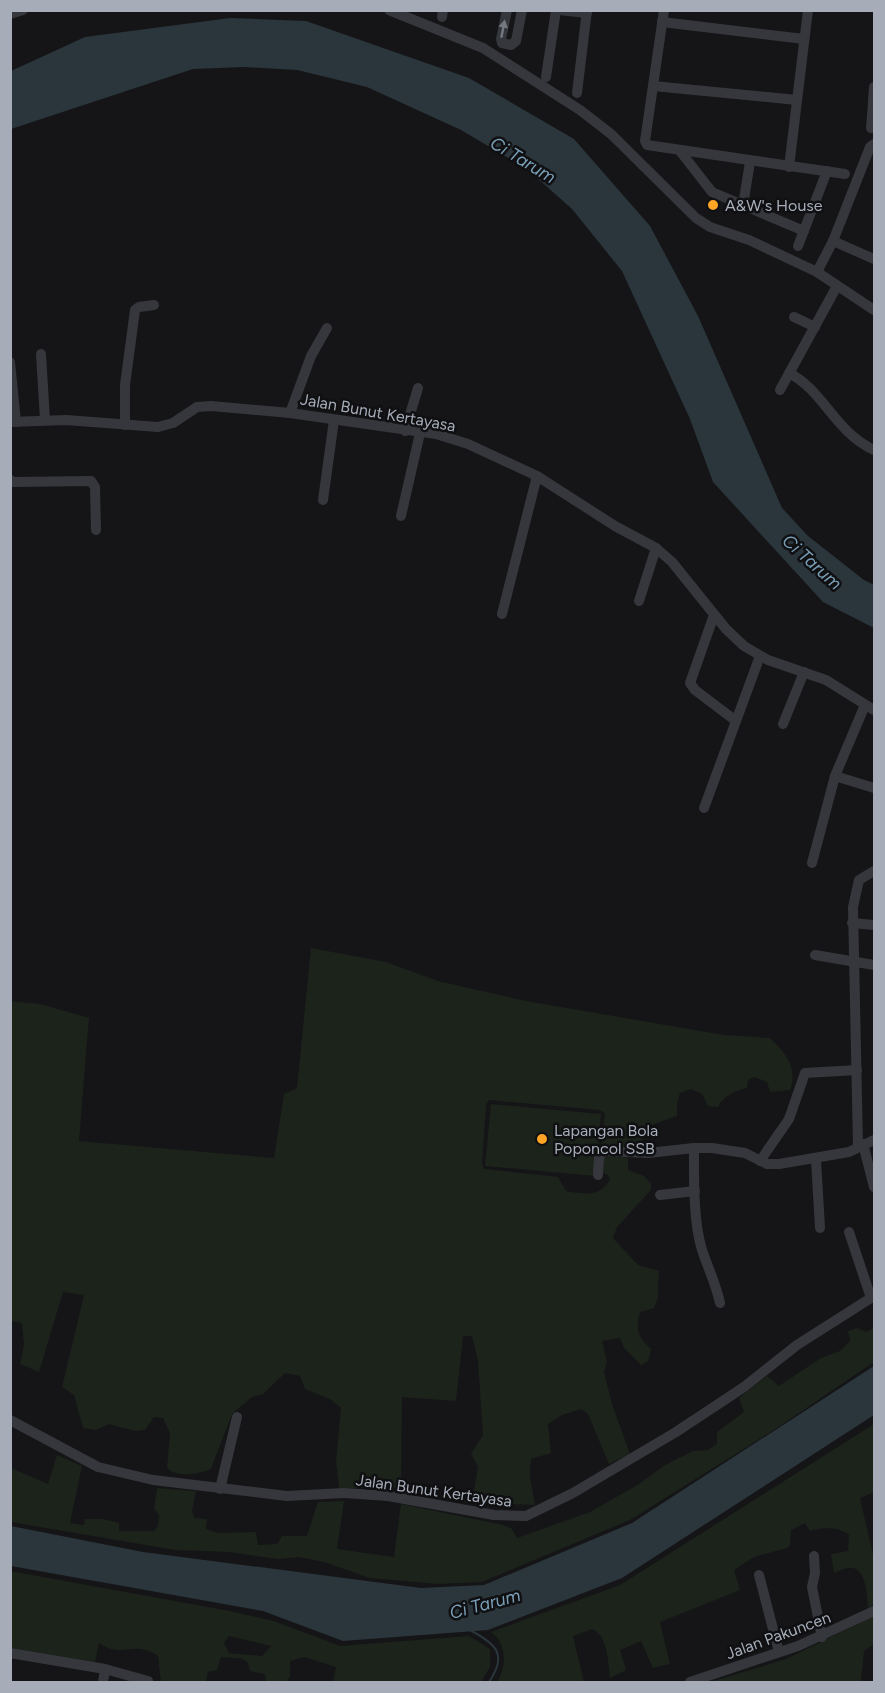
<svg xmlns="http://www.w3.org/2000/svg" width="885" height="1693" font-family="Figtree,sans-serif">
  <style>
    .green { fill: #1b231b; fill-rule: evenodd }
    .water { fill: #2a363c }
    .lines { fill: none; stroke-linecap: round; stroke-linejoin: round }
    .stream { stroke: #2a363c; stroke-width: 2 }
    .minor { stroke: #36373d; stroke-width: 10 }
    .oneway { fill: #747881 }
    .poi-dot { fill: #ffa425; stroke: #101012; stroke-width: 2 }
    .labels { text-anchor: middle; stroke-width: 5; stroke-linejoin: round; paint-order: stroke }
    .poi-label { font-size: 16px; fill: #a6adb9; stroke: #101012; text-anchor: start }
    .street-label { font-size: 16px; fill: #a6adb9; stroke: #101012 }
    .water-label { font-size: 18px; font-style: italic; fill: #799fb7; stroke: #101012 }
  </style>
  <rect width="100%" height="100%" fill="#151517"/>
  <g class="green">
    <path d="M 311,948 L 386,962 L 438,981 L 526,1001 L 724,1035 L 770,1038 C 786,1053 798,1068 790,1090 L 770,1092 L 767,1082 L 754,1077 L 748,1080 L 747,1088 C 736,1090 723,1096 718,1107 L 708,1106 L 702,1094 L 691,1089 L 680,1093 L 677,1104 L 677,1116 L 646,1127 L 640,1148 L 601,1148 L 605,1113 L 599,1110 L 489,1100 L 486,1104 L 482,1163 L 484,1169 L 558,1177 L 566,1191 C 585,1194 598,1198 610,1180 L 608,1175 L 601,1172 L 602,1159 L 608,1156 L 628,1158 L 628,1170 L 644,1176 L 651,1184 L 651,1190 L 617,1227 L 613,1238 L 638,1265 L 659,1271 L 658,1297 L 654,1308 L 640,1312 C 635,1328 638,1338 651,1349 L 648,1361 L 641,1365 L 624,1348 L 620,1338 L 602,1341 L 607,1362 L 604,1372 L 612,1404 L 630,1454 L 609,1464 L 588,1414 L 581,1409 L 562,1415 L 548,1424 L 551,1453 L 531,1459 L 530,1477 L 535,1505 L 460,1502 L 474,1491 L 478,1467 L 471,1454 L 483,1435 L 478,1361 L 472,1336 L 463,1336 L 456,1401 L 402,1397 L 401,1488 L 339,1488 L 336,1461 L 341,1408 L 330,1399 L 305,1389 L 300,1376 L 285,1373 L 263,1394 L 252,1397 L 232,1414 L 211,1469 C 200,1474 177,1478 167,1468 L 170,1433 L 163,1418 L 154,1417 L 145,1430 L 135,1431 L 109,1424 L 96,1430 L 83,1428 L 74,1395 L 62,1387 L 84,1295 L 63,1292 L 39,1372 L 20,1364 L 24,1344 L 22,1323 L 10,1321 L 10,1001 L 40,1004 L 89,1018 L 79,1141 L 274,1158 L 284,1094 L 297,1088 Z"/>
    <polygon points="491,1104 601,1114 595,1176 485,1166"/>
    <polygon points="857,1328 866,1332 874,1328 874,1362 777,1428 630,1520 482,1582 438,1584 370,1578 324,1562 299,1557 278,1559 228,1552 175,1550 11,1522 11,1468 48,1484 57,1455 82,1466 70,1523 84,1525 85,1519 103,1519 119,1523 119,1531 154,1531 158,1526 159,1515 154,1509 157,1488 196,1491 192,1511 194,1518 207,1519 206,1529 218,1533 256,1532 258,1545 277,1544 282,1536 307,1536 318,1502 344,1501 337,1549 394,1557 401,1504 503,1525 511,1528 517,1538 590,1512 639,1484 665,1465 693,1451 708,1450 717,1444 717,1432 744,1412 739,1398 767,1376 779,1386 821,1358 840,1351 850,1341 848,1331"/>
    <path d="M 874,1424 L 874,1492 L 860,1498 L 874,1559 L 874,1604 L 868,1608 C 867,1597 867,1565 848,1568 C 844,1568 838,1572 834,1573 L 831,1554 L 848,1551 L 849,1535 C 840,1527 821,1527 810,1531 L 805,1523 L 791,1530 L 790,1545 L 787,1548 L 754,1557 L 734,1570 L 740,1590 L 660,1622 L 670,1664 L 653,1668 L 641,1641 L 620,1650 L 626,1670 L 610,1678 C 608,1663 608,1635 592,1629 L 573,1636 L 584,1682 L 497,1682 C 507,1667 507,1644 491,1632 L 620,1585 Z"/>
    <path d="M 10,1571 L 230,1611 L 274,1621 L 340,1646 L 469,1636 L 490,1649 L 490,1667 L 481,1682 L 333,1682 L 336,1667 L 304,1657 L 290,1661 L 290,1677 L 286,1682 L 266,1682 L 265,1674 L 250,1671 L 248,1663 L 243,1659 L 221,1657 L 217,1670 L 208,1672 L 206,1682 L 161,1682 L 158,1656 C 130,1639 125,1660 99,1643 L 95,1663 L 11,1648 ZM 229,1636 L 271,1646 L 262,1656 L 229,1653 L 224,1643 Z"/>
    <polygon points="874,1616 874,1644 864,1651 861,1682 710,1682 786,1659"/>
  </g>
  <g class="water">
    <polygon points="230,18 306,21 469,78 574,139 650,226 698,316 782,508 808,536 864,580 874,585 874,628 823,602 713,482 690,419 622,271 572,209 527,169 461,130 367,87 297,70 244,67 193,69 11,129 11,71 85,37"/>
    <polygon points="874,1366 874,1415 622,1578 488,1630 343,1641 263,1611 11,1566 11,1526 143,1552 421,1588 484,1585 632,1523"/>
  </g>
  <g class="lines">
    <path class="stream" d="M 470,1630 C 496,1644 508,1654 489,1682"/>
    <g class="minor">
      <polyline points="389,10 483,48 580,110 611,134 696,218 710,227 749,240 817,272 833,241 870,147 874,144"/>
      <polyline points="507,10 501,39 502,43 511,45 516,41 522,10"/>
      <polyline points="559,10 587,13"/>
      <polyline points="664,10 645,141 647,145 845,174"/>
      <polyline points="10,14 23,10"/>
      <polyline points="442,17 443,10"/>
      <polyline points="662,22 804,39"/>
      <polyline points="546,77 556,10"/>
      <polyline points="653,86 797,100"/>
      <polyline points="874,87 872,116 874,116"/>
      <polyline points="577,93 587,10"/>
      <polyline points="871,128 872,116"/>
      <polyline points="680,151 712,192 804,231"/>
      <polyline points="789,167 808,10"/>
      <polyline points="743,205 750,162"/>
      <polyline points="833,241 874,259"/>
      <polyline points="798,246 827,171"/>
      <polyline points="817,272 874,310"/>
      <polyline points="794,317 815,327"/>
      <polyline points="41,354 45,420"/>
      <polyline points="10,362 16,422"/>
      <path d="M 789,373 C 824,391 834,431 874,450"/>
      <polyline points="780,390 837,286"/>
      <polyline points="290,413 311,356 327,328"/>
      <polyline points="10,422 66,420 158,427 173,423 197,407 211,406 290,413 436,434 468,444 537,476 615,526 656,548 672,562 726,629 744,646 768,660 826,680 874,710"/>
      <polyline points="125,425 125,385 135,310 139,307 154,305"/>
      <polyline points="405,431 418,388"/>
      <polyline points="10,480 14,482 91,481 95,487 96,530"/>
      <polyline points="323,500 334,420"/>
      <polyline points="401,516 420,433"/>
      <polyline points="639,601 656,548"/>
      <polyline points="502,614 537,476"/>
      <polyline points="714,615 690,683 695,690 736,721"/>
      <polyline points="783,724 804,672"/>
      <polyline points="835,776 874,788"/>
      <polyline points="704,808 760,656"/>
      <polyline points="812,863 835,776 865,705"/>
      <polyline points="852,923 874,925"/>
      <polyline points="815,955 874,965"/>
      <polyline points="863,1144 874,1187"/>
      <polyline points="858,1146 853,907 859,880 874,871"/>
      <path d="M 694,1148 C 694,1178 693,1221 702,1250 C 708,1268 716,1284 720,1303"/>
      <polyline points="816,1160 820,1228"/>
      <polyline points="760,1161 789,1119 805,1073 857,1070"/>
      <polyline points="598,1175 599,1157 604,1151 648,1153 694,1148 712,1148 745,1153 767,1164 779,1164 849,1152 874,1140"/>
      <polyline points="660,1195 695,1191"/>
      <polyline points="849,1232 871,1298"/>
      <polyline points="10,1420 98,1467 153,1480 287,1496 344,1493 388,1496 494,1515 526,1516 573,1493 676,1432 744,1387 797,1345 874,1296"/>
      <polyline points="220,1489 237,1417"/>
      <polyline points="814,1556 815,1573 812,1587 822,1637"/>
      <polyline points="759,1575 779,1652"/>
      <polyline points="10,1653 105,1669 148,1681"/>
      <polyline points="103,1682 105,1669"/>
      <polyline points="690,1682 798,1646 874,1611"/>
    </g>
  </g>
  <defs><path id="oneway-solid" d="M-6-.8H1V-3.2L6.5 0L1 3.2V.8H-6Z" transform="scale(1.5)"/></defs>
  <use class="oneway" href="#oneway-solid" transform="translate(503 29) rotate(-79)"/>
  <g class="poi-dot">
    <circle cx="713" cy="205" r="6"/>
    <circle cx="542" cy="1139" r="6"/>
  </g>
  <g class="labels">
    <g class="poi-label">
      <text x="725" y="211">A&amp;W's House</text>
      <text x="554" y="1136">Lapangan Bola<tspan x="554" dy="18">Poponcol SSB</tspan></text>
    </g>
    <g class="street-label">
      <text transform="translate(378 412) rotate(10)" y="6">Jalan Bunut Kertayasa</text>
      <text transform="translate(434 1490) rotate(8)" y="6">Jalan Bunut Kertayasa</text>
      <text transform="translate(778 1635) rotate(-20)" y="6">Jalan Pakuncen</text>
    </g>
    <g class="water-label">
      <text transform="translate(523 160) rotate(31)" y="6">Ci Tarum</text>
      <text transform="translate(812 562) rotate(42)" y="6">Ci Tarum</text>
      <text transform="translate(485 1604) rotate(-15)" y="6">Ci Tarum</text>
    </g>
  </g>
  <rect width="885" height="1693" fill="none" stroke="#a6adb9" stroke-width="24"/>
</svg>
